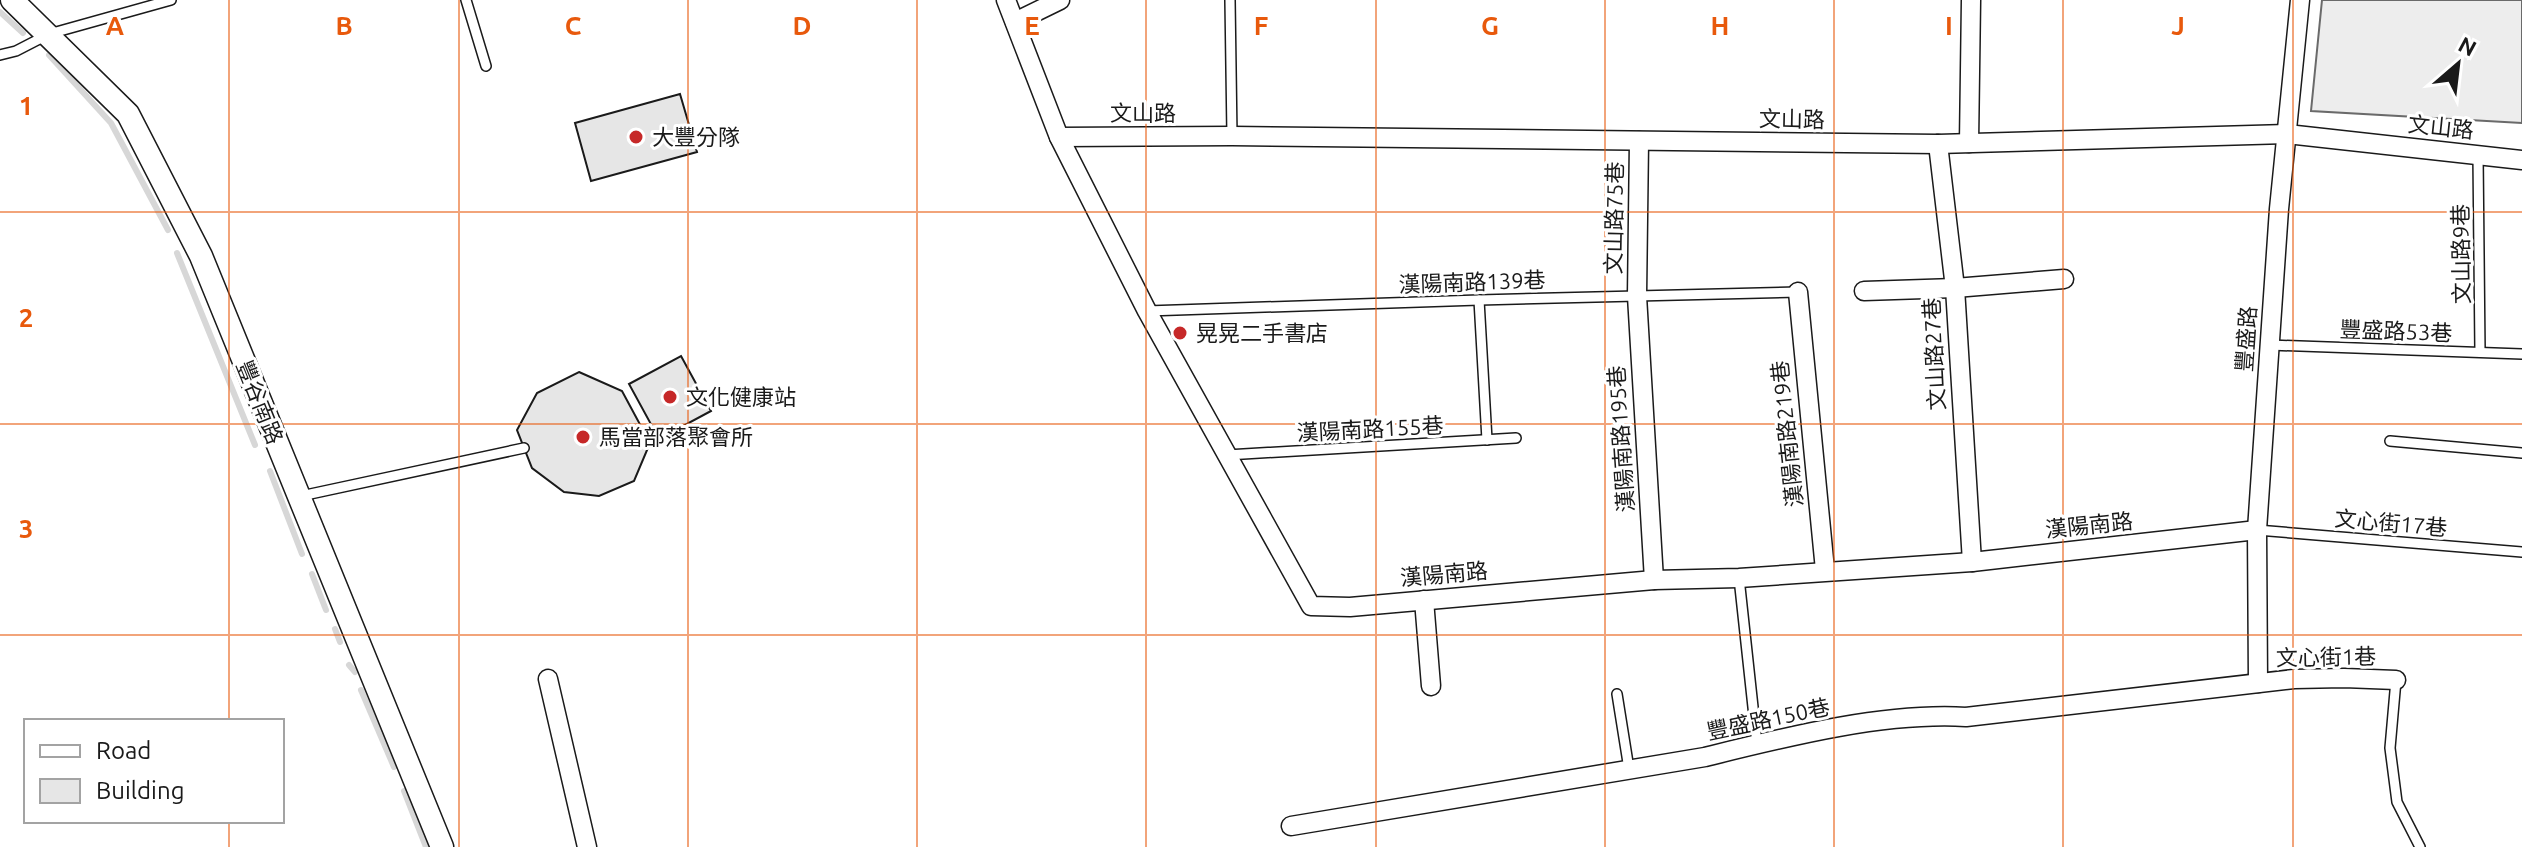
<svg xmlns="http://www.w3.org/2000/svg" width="2522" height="847" font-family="Ubuntu,'Noto Sans TC',sans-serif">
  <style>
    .built { fill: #ededed; stroke: #6a6a6a; stroke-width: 2 }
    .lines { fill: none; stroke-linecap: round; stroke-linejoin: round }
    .stream { stroke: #d7d7d7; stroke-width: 6 }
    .building { fill: #e6e6e6; stroke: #1a1a1a; stroke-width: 2 }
    .service-casing { stroke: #1a1a1a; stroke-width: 12 }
    .minor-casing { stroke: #1a1a1a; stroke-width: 21 }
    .tertiary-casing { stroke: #1a1a1a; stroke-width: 25 }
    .service { stroke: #fff; stroke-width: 9 }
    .minor { stroke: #fff; stroke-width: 18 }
    .tertiary { stroke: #fff; stroke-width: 22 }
    .grid { fill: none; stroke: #e8590c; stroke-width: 2; stroke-opacity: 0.55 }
    .poi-dot { fill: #c62828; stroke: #fff; stroke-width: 3 }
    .labels { text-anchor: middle; stroke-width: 6; stroke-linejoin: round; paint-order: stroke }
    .street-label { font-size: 22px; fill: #1a1a1a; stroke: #fff }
    .poi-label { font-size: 22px; fill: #1a1a1a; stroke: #fff; text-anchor: start }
    .grid-label { font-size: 26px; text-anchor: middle; font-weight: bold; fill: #e8590c; stroke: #fff; stroke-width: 6; stroke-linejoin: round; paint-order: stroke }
  </style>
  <rect width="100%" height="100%" fill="#fff"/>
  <polygon class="built" points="2322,0 2522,0 2522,123 2311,111"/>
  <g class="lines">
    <g class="stream">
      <polyline points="0,12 23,33"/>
      <polyline points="49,55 111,123 168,230"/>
      <polyline points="177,253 255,445"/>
      <polyline points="270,471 302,554"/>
      <polyline points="312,574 326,610"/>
      <polyline points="335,629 340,642"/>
      <polyline points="349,665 355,672"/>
      <polyline points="361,690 394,767"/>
      <polyline points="404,791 426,847"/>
    </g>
  </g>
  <g class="building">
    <polygon points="680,94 697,152 591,181 575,123"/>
    <polygon points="681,356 711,411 659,439 629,384"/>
    <polygon points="579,372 622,391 650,443 634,481 599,496 564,492 532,468 517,430 537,393"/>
  </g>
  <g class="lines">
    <defs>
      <g id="service">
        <polyline points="466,0 486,66"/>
        <polyline points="1230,0 1232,136"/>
        <polyline points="0,55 16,51 49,34 171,0"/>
        <polyline points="2478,155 2480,352"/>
        <polyline points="1479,300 1487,440"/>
        <polyline points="1147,311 1479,300 1798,292"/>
        <polyline points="2270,345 2522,354"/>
        <polyline points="2390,441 2522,453"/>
        <polyline points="1227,455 1516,438"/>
        <polyline points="301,496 524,448"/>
        <polyline points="2257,530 2522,552"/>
        <polyline points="1739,578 1757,744"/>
        <polyline points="2396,680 2390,748 2397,802 2420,847"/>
        <polyline points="1617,694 1629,769"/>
      </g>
      <g id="minor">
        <polyline points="1006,0 1059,137 1147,311 1311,606 1350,607 1654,580 1739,578 1972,562 2257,530"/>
        <polyline points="1015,22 1060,0"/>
        <polyline points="1059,137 1232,136 1938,144 2287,134 2522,160"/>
        <polyline points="1639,141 1637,296 1654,580"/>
        <polyline points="1969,143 1971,0"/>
        <polyline points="1938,144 1955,288 1972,562"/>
        <polyline points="1864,291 1955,288 2064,279"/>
        <polyline points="1798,292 1825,570"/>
        <polyline points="1424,600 1431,686"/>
        <polyline points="548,679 587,847"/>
        <polyline points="2258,683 2257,530 2279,209 2300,0"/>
        <path d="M 1291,826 L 1705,757 C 1786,737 1884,712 1966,717 L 2294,679 L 2344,678 L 2396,680"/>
      </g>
      <polyline id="tertiary" points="12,0 128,114 201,256 442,847"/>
    </defs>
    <use href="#service" class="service-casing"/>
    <use href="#minor" class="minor-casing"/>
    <use href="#tertiary" class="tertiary-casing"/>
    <use href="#service" class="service"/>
    <use href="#minor" class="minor"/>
    <use href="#tertiary" class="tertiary"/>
  </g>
  <path class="grid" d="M 229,0 L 229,721M 459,0 L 459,847M 688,0 L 688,847M 917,0 L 917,847M 1146,0 L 1146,847M 1376,0 L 1376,847M 1605,0 L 1605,847M 1834,0 L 1834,847M 2063,0 L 2063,847M 2293,0 L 2293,847M 0,212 L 2522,212M 0,424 L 2522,424M 0,635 L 2522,635M 229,821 L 229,847"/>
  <g class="poi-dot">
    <circle cx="636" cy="137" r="8"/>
    <circle cx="1180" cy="333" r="8"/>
    <circle cx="670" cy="397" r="8"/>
    <circle cx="583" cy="437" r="8"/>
  </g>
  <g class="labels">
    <g class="street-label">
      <text x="1143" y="121">文山路</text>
      <text transform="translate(1792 119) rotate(1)" y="8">文山路</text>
      <text transform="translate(2441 127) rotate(6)" y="8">文山路</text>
      <text transform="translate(1614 218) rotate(-89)" y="8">文山路75巷</text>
      <text transform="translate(2461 254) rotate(-91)" y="8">文山路9巷</text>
      <text transform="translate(1472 282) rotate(-2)" y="8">漢陽南路139巷</text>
      <text transform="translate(2396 331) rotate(2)" y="8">豐盛路53巷</text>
      <text transform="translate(2246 339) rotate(-86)" y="8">豐盛路</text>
      <text transform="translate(1934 354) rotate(-93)" y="8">文山路27巷</text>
      <text transform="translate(260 402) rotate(68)" y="8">豐谷南路</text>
      <text transform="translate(1370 429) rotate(-3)" y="8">漢陽南路155巷</text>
      <text transform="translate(1787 434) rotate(-96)" y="8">漢陽南路219巷</text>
      <text transform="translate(1621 439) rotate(-94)" y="8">漢陽南路195巷</text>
      <text transform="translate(2391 523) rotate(5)" y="8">文心街17巷</text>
      <text transform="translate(2089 525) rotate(-6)" y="8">漢陽南路</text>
      <text transform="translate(1444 574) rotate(-5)" y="8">漢陽南路</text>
      <text transform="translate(2326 657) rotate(-1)" y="8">文心街1巷</text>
      <text transform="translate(1768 719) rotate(-12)" y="8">豐盛路150巷</text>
    </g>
    <g class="poi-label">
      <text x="652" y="145">大豐分隊</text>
      <text x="1196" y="341">晃晃二手書店</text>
      <text x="686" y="405">文化健康站</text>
      <text x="599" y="445">馬當部落聚會所</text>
    </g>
  </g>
  <g class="grid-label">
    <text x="115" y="35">A</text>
    <text x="344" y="35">B</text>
    <text x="573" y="35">C</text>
    <text x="802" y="35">D</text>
    <text x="1032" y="35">E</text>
    <text x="1261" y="35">F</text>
    <text x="1490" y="35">G</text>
    <text x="1720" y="35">H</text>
    <text x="1949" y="35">I</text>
    <text x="2178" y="35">J</text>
    <text x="26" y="115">1</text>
    <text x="26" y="327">2</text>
    <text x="26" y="538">3</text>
  </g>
  <rect x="24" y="719" width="260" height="104" fill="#ffffff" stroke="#a3a3a3" stroke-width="2"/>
  <rect x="40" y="745" width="40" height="12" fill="#ffffff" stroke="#a3a3a3" stroke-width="2"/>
  <text x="96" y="759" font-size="24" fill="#1a1a1a">Road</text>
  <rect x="40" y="779" width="40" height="24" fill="#e6e6e6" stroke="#a3a3a3" stroke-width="2"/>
  <text x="96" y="799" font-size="24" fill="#1a1a1a">Building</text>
  <g transform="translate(2458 64) rotate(28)" stroke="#ffffff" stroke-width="6" paint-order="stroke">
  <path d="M0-6L14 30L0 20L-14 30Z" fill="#1a1a1a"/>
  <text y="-12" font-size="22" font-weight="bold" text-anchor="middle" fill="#1a1a1a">N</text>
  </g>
</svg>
